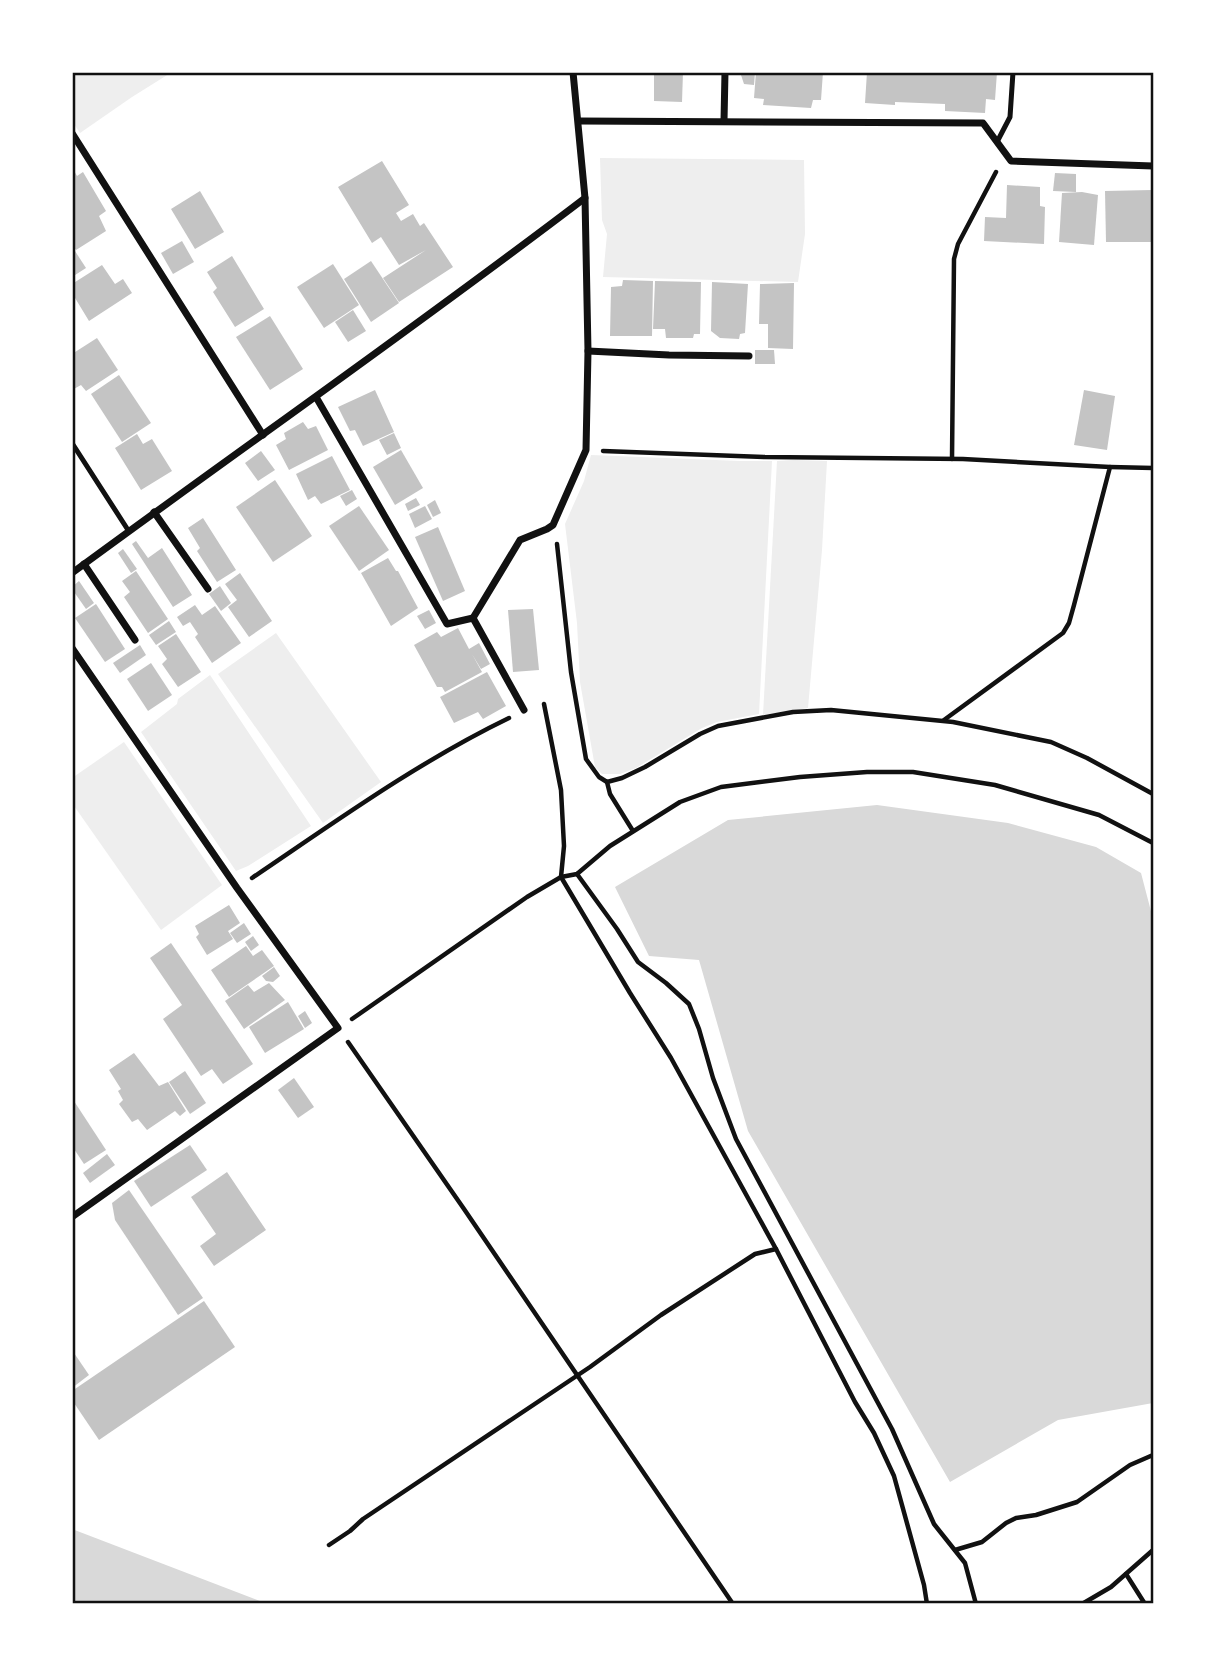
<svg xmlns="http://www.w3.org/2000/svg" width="1225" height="1676" font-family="'Fira Sans',sans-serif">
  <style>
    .green { fill: #eee }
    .water { fill: #d9d9d9 }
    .building { fill: #c4c4c4 }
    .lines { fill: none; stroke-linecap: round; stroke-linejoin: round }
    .path { stroke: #111; stroke-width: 4.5 }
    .service { stroke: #111; stroke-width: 5 }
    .minor { stroke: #111; stroke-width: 7 }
    .neatline { fill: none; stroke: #111; stroke-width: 2.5 }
  </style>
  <rect width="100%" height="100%" fill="#fff"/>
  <g class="green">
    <polygon points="72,72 172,72 132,97 80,133 72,121"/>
    <polygon points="600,158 804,160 805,234 798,282 603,277 607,234 602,220"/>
    <polygon points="591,455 740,461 772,461 759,714 717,722 702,728 636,768 620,774 602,774 595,767 580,682 577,623 565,524 584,481"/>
    <polygon points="794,460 827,461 822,550 808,708 763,715 777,461"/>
    <polygon points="276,633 381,782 323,823 218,674"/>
    <polygon points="210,675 311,826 248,866 236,871 141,732 177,704 178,699"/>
    <polygon points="124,742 222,885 161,930 72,803 72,778"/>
  </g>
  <g class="water">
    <polygon points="877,805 1008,823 1096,847 1141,873 1153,919 1153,1403 1058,1420 950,1482 748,1131 699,960 649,956 615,887 728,820"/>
    <polygon points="72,1529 268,1604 72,1604"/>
  </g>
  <g class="building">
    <polygon points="654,72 683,72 682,102 654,101"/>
    <polygon points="740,72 755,72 754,85 744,84"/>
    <polygon points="756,72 823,72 821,100 813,100 811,108 763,105 764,99 754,98"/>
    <polygon points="867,72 997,72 995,100 986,99 985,113 945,111 945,104 895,102 895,105 865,103"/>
    <polygon points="382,161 409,205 396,213 401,221 413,214 420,226 424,223 453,267 399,302 383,278 426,250 399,265 381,237 372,243 338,187"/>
    <polygon points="72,167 77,176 83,172 106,211 99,216 106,231 76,250 72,245"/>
    <polygon points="1055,173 1076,174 1076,192 1053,191"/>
    <polygon points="1007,185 1040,187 1040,206 1045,207 1044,244 984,241 985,217 1006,218"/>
    <polygon points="1152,190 1153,242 1106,242 1105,191"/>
    <polygon points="200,191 224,232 195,249 171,209"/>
    <polygon points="1082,192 1098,195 1094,245 1059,242 1062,193"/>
    <polygon points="182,241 194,262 173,274 161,253"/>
    <polygon points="75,251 86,268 72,277 72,252"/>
    <polygon points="232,256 264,309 235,327 213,292 217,288 207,272"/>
    <polygon points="371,261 399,303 371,322 344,279"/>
    <polygon points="333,264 359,305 324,328 297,287"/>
    <polygon points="102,265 115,284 123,279 132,293 89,321 72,293 72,284"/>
    <polygon points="623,280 653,281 652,336 610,336 611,287 622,286"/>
    <polygon points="655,281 701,282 700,334 694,334 693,338 666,338 665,329 653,329"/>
    <polygon points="712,282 748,284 745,333 740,334 739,339 720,338 711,331"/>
    <polygon points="794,283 793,349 768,348 768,324 759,324 760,284"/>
    <polygon points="353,310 366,331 348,342 335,322"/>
    <polygon points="270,316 303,369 270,390 236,337"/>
    <polygon points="97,338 118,370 86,391 81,385 72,390 72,354"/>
    <polygon points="755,350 774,350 775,364 755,364"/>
    <polygon points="119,375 151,423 122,442 91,394"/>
    <polygon points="375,390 394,432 363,446 355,430 350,431 338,407"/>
    <polygon points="1084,390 1115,396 1107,450 1074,445"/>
    <polygon points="303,422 308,429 316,426 328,450 289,470 276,445 286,439 284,433"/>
    <polygon points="394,433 401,448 387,455 379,440"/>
    <polygon points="137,434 143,444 152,439 172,471 141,490 115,448"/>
    <polygon points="401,450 423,488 395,505 373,467"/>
    <polygon points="261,451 275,470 258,481 245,463"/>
    <polygon points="332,456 350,490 321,504 315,496 308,500 296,474"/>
    <polygon points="275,480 312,536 273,562 236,507"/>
    <polygon points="352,490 357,499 346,506 340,496"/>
    <polygon points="416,498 420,505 408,511 405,504"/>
    <polygon points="435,500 441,513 433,517 427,505"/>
    <polygon points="359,506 389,550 359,571 329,526"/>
    <polygon points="425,506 432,519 415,528 409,514"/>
    <polygon points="203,518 236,570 217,582 197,551 200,548 188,528"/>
    <polygon points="438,527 465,591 443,601 415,537"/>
    <polygon points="136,541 148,558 162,548 192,595 173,607 132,544"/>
    <polygon points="123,549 137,569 131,573 118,553"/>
    <polygon points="388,558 396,571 398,571 418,608 391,626 361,573"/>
    <polygon points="136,571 168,619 148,633 124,597 130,592 122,581"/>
    <polygon points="240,573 272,621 249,637 228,607 237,600 225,584"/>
    <polygon points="79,581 94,603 86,609 72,589 72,587"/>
    <polygon points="220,586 231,603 221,611 209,594"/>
    <polygon points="96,604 125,649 105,662 75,618"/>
    <polygon points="195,605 202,615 215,606 241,643 212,663 195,637 198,634 190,622 183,626 177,617"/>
    <polygon points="533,609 539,670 513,672 508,610"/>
    <polygon points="429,610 436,623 425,629 417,616"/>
    <polygon points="169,621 176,632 156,645 149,635"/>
    <polygon points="458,628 469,649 479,643 490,664 481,669 472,654 482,672 445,692 442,687 437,687 414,645 437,632 441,637"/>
    <polygon points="176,634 201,672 178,687 162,664 167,659 158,646"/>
    <polygon points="140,645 146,655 120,673 113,663"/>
    <polygon points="151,663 172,695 148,711 127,679"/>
    <polygon points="487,672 506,706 483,719 478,712 454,723 440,697"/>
    <polygon points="229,905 240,923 228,931 233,939 207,955 196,937 199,934 195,926"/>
    <polygon points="244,923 251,934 237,943 230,933"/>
    <polygon points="253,936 259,945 251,951 245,942"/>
    <polygon points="171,943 253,1064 223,1084 212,1069 201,1076 163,1019 182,1005 150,958"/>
    <polygon points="246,946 253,956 262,950 274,966 229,997 211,970"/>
    <polygon points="274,967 280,976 273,982 266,981 262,976"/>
    <polygon points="269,983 285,1000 244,1029 225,1001 248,985 254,992"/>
    <polygon points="288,1002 304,1029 265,1053 249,1027"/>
    <polygon points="305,1011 312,1023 305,1028 298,1016"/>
    <polygon points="134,1053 159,1086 168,1082 186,1111 180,1116 175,1111 147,1130 138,1119 132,1122 119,1104 123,1100 118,1091 121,1089 109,1070"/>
    <polygon points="185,1071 206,1103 190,1114 169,1082"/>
    <polygon points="294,1078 314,1107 298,1118 278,1090"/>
    <polygon points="72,1098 106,1150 84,1164 72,1146"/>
    <polygon points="190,1145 207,1170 151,1207 134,1181"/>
    <polygon points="107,1154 115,1165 90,1183 83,1173"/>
    <polygon points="227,1172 266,1230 214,1266 200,1246 216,1234 191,1197"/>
    <polygon points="129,1190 203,1298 178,1315 115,1220 112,1203"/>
    <polygon points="204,1301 235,1347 99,1440 72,1400 72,1391"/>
    <polygon points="72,1350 89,1375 72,1388"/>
  </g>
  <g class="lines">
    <g class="path">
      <polyline points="603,451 765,457 963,459 1110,467 1074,605 1069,623 1063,633 944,720"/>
      <polyline points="952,459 954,259 958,244 996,172"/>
      <polyline points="1110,467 1153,468"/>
      <polyline points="557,544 571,672 586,759 599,777 607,782 622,778 645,767 700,734 718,726 793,712 831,710 953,722 1051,742 1087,758 1153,794"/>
      <polyline points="544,704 561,790 564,846 561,877 630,993 671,1058 776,1249 855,1402 874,1433 894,1476 924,1585 927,1604"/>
      <polyline points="607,782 610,794 633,831"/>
      <polyline points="577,874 617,929 638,962 666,983 689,1004 699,1029 713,1078 736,1139 892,1429 934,1524 965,1563 976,1604"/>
      <path d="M 252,878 C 335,822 418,762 509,718"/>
      <polyline points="352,1019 527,897 561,877 577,874 610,846 680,802 721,787 800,777 867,772 913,772 995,785 1099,815 1153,843"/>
      <polyline points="348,1042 464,1209 733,1604"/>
      <polyline points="329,1545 350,1531 363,1519 590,1367 661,1315 755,1254 776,1249"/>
      <polyline points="955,1550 982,1542 1006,1523 1016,1518 1036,1515 1077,1502 1130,1465 1153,1455"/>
      <polyline points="1126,1574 1145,1604"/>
      <polyline points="1082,1604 1111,1587 1153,1550"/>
    </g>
    <g class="service">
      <polyline points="997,142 1010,117 1013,72"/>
      <polyline points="72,443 128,530"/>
    </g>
    <g class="minor">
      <polyline points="579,121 983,123 1011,161 1153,166"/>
      <polyline points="724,121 725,72"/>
      <polyline points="72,133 263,435"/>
      <polyline points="588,351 669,355 749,356"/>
      <polyline points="316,397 447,624 473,618 524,710"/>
      <polyline points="154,512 208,589"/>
      <polyline points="84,564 135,640"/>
      <path d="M 72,573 C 242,448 416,327 585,198 L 573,72"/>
      <polyline points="473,618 520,540 547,529 553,525 586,450 588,351 585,198"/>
      <polyline points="72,648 237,888 338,1028 72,1217"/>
    </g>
  </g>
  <rect width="1225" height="1676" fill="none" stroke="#ffffff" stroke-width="147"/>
  <rect x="74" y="74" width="1078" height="1528" class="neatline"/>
</svg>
